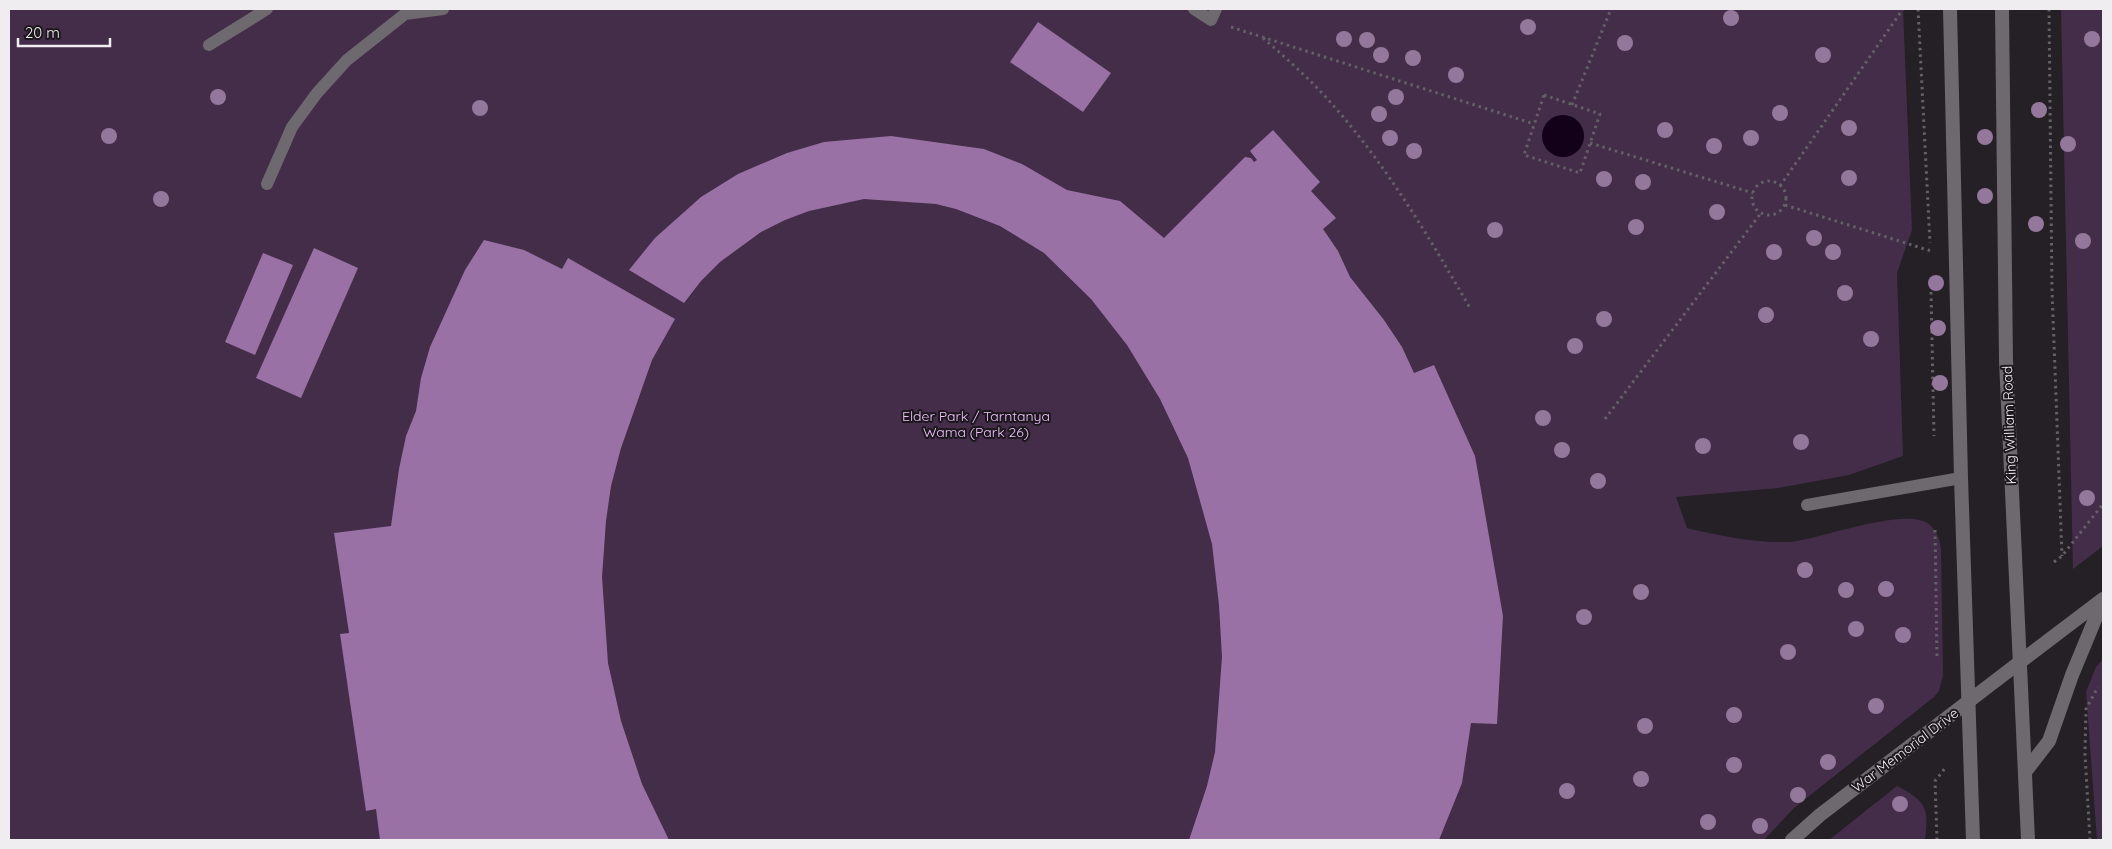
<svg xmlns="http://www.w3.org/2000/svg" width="2112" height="849" font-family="Quicksand,sans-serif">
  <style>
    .green { fill: #432d49 }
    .water { fill: #130019 }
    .building { fill: #9971a4 }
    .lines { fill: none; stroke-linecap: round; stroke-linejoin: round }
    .path { stroke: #646166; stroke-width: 3; stroke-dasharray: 2.5 4; stroke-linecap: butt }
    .service { stroke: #6e686f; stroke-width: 12 }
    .tertiary { stroke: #6e686f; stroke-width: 14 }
    .secondary { stroke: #6e686f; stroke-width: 14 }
    .tree { fill: #94789c }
    .labels { text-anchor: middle; stroke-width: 4; stroke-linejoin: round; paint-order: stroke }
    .park-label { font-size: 14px; fill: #efc0fc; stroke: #1b171c }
    .street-label { font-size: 14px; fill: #f0edf1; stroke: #1b171c }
  </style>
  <rect width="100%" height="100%" fill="#242026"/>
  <g class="green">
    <path d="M 9,9 L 1903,9 L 1912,230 L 1897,273 L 1903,456 L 1849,475 L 1778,488 L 1676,497 L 1687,528 C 1721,536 1754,543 1789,542 C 1820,540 1906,505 1930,525 C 1937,531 1940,540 1941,549 L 1943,675 L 1939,691 L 1934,697 L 1794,808 L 1764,840 L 9,840 Z"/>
    <polygon points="2061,9 2103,9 2103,546 2073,569"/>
    <polygon points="2103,659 2103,840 2097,840 2086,692 2096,667"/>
    <path d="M 1897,786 C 1926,801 1929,808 1925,840 L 1829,840 Z"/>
  </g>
  <circle class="water" cx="1563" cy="136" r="21"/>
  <g class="building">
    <polygon points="1038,22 1111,73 1083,112 1010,62"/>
    <polygon points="1273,130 1320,182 1311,191 1336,218 1323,229 1338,251 1350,277 1384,320 1402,347 1414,373 1434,365 1475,456 1503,616 1497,724 1471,723 1462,783 1439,840 1189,840 1207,786 1215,752 1222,657 1219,605 1212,544 1188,458 1160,399 1127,345 1091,299 1044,253 1000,226 956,209 936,204 864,199 809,211 785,220 761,232 720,262 701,281 684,303 629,270 655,238 701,197 738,174 787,153 824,142 891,136 984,149 1022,164 1067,190 1120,201 1164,238 1245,157 1251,158 1254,162 1257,160 1250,151"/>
    <polygon points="484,240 524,250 562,269 568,258 675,319 652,360 621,448 611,486 606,521 602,577 608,663 621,721 642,784 669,840 380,840 376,809 366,811 340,634 349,633 334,533 391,526 399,469 406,436 416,411 421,378 430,347 465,270"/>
    <polygon points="314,248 358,268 301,398 256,378"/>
    <polygon points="263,253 293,265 255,355 225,342"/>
  </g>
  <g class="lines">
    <g class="path">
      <polyline points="1918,9 1930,243"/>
      <polyline points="2049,9 2052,290 2062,556"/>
      <polyline points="1231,27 1534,124"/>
      <path d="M 1263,38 C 1287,59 1311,80 1332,104 C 1387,166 1429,237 1470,308"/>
      <polygon points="1544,95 1600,114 1580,173 1524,155"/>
      <polyline points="1572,105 1611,9"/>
      <polyline points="1590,143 1753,193"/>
      <circle cx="1769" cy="198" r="17"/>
      <polyline points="1780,186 1903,9"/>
      <polyline points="1785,205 1931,251"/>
      <polyline points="1931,292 1934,436"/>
      <polyline points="1605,419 1761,213"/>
      <polyline points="1935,530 1937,659"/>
      <polyline points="2054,562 2062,556 2103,504"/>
      <polyline points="1937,840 1935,781 1946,767"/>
      <polyline points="2090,840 2085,754 2086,709 2098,687"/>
    </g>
    <g class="service">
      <polyline points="1194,9 1211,20 1216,9"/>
      <polyline points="209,45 267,9"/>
      <polyline points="267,184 292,127 317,93 347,60 405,14 443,9"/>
      <polyline points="1807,505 1961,478"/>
    </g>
    <polyline class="tertiary" points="1792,840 1820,815 2020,662"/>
    <g class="secondary">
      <polyline points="1950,9 1961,478 1973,840"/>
      <polyline points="2002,9 2006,361 2028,840"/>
      <polyline points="2020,662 2103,599"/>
      <polyline points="2025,772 2049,741 2072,675 2103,600"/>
    </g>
  </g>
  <g class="tree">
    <circle cx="1731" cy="18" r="8"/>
    <circle cx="1528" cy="27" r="8"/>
    <circle cx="1344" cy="39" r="8"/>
    <circle cx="2092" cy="39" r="8"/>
    <circle cx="1367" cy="40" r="8"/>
    <circle cx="1625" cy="43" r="8"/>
    <circle cx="1381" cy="55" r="8"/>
    <circle cx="1823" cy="55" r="8"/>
    <circle cx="1413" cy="58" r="8"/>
    <circle cx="1456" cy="75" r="8"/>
    <circle cx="218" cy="97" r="8"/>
    <circle cx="1396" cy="97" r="8"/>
    <circle cx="480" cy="108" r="8"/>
    <circle cx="2039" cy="110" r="8"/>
    <circle cx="1780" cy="113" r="8"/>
    <circle cx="1379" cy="114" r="8"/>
    <circle cx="1849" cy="128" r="8"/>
    <circle cx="1665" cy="130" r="8"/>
    <circle cx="109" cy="136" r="8"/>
    <circle cx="1985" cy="137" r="8"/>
    <circle cx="1390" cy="138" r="8"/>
    <circle cx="1751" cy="138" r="8"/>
    <circle cx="2068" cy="144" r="8"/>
    <circle cx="1714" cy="146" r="8"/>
    <circle cx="1414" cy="151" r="8"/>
    <circle cx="1849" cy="178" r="8"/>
    <circle cx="1604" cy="179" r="8"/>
    <circle cx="1643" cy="182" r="8"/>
    <circle cx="1985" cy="196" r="8"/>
    <circle cx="161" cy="199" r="8"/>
    <circle cx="1717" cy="212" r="8"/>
    <circle cx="2036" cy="224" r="8"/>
    <circle cx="1636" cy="227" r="8"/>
    <circle cx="1495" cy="230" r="8"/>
    <circle cx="1814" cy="238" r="8"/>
    <circle cx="2083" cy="241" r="8"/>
    <circle cx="1774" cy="252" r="8"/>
    <circle cx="1833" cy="252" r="8"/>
    <circle cx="1936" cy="283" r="8"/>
    <circle cx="1845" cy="293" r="8"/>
    <circle cx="1766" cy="315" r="8"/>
    <circle cx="1604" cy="319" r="8"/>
    <circle cx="1938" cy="328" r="8"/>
    <circle cx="1871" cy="339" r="8"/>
    <circle cx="1575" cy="346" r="8"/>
    <circle cx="1940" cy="383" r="8"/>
    <circle cx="1543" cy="418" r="8"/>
    <circle cx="1801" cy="442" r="8"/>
    <circle cx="1703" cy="446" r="8"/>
    <circle cx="1562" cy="450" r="8"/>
    <circle cx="1598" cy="481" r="8"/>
    <circle cx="2087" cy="498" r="8"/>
    <circle cx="1805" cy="570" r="8"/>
    <circle cx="1886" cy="589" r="8"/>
    <circle cx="1846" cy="590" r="8"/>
    <circle cx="1641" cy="592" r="8"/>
    <circle cx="1584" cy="617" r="8"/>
    <circle cx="1856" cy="629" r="8"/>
    <circle cx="1903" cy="635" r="8"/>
    <circle cx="1788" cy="652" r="8"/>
    <circle cx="1876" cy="706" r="8"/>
    <circle cx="1734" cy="715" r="8"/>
    <circle cx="1645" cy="726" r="8"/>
    <circle cx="1828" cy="762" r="8"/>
    <circle cx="1734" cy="765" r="8"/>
    <circle cx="1641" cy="779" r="8"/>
    <circle cx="1567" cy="791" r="8"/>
    <circle cx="1798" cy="795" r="8"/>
    <circle cx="1900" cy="804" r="8"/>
    <circle cx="1708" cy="822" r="8"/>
    <circle cx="1760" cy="826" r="8"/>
  </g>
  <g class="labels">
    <g class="park-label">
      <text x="976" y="421">Elder Park / Tarntanya<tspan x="976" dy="16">Wama (Park 26)</tspan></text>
    </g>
    <g class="street-label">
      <text transform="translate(2009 425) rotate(-92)" y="5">King William Road</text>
      <text transform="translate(1905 750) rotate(-37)" y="5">War Memorial Drive</text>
    </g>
  </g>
  <rect width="2112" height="849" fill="none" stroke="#f0edf1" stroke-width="20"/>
  <path d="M18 38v8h92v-8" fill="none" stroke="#f0edf1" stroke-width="2.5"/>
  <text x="25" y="38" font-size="15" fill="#f0edf1" stroke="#1b171c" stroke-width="4" paint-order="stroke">20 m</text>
</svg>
